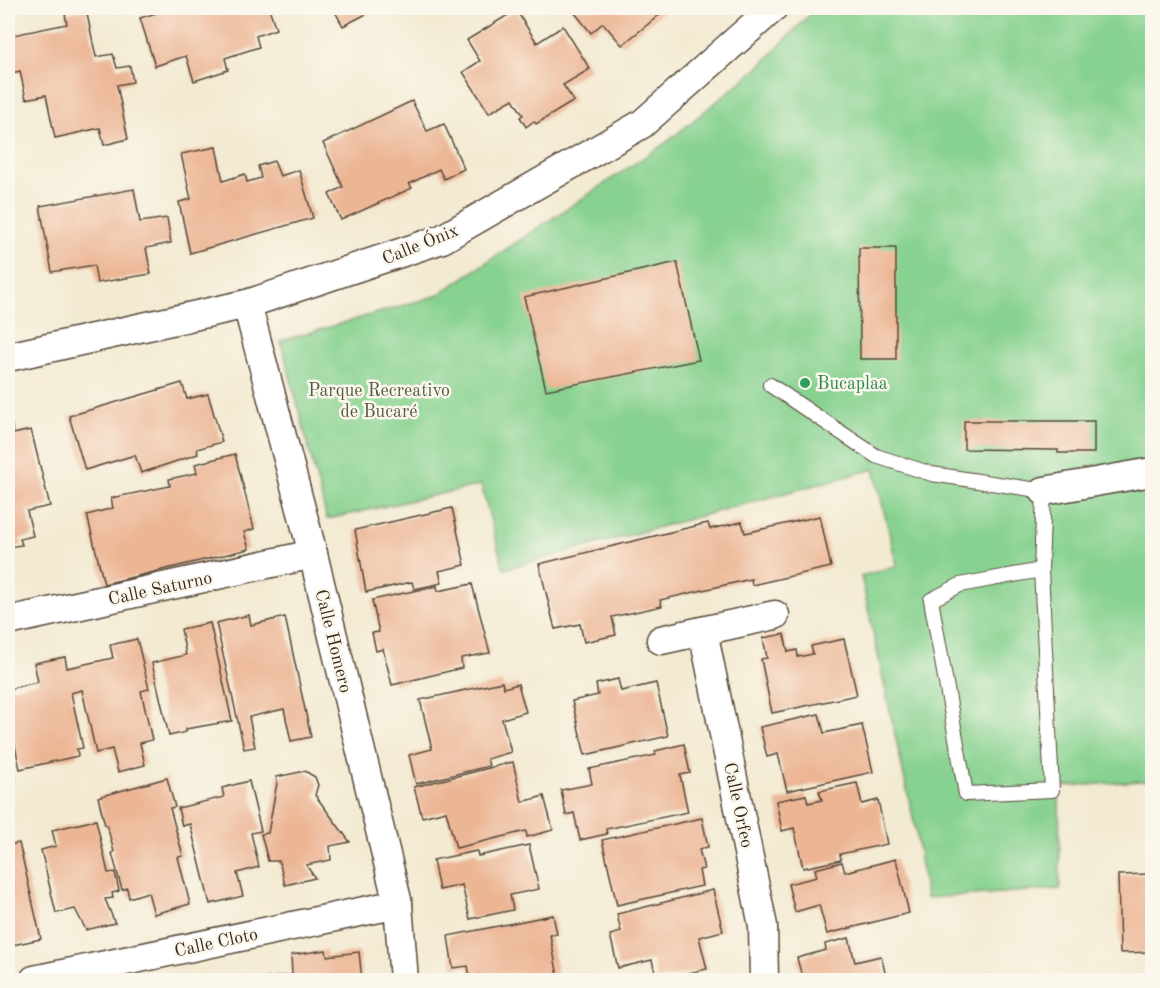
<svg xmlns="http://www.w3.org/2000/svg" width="1160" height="988" font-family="'Old Standard TT',serif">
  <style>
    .green { fill: #87d290; stroke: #617e57; stroke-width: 1.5 }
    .building { fill: #ecb695 }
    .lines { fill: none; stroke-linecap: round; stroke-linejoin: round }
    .lane-casing { stroke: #574739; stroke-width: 16 }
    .street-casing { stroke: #574739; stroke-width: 31 }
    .lane { stroke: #fff; stroke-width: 14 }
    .street { stroke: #fff; stroke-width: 28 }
    .leisure-dot { fill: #2e9e5b; stroke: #fbf7ec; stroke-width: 2 }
    .labels { text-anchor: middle; stroke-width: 5; stroke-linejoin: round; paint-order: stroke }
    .street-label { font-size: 18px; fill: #3b2a1e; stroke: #fbf7ec }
    .leisure-label { font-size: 18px; fill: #27864d; stroke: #fbf7ec; text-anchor: start }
    .park-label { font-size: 18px; fill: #525c40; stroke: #fbf7ec }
  </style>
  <rect width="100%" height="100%" fill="#fbf7ec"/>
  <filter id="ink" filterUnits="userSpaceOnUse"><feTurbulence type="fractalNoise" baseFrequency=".0167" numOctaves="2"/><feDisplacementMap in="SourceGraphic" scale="12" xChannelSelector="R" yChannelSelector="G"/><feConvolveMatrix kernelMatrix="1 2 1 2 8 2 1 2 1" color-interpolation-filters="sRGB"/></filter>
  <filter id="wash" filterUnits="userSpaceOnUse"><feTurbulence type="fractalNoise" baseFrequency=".008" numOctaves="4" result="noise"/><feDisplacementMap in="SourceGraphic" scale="24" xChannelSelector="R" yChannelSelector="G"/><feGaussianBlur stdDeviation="1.35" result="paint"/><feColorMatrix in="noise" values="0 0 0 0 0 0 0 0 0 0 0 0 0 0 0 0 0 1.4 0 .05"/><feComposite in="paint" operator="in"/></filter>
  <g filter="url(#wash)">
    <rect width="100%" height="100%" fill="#f3ead2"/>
    <polygon class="green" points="816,8 1152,8 1152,780 1059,787 1060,889 926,898 916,832 861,576 897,566 874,469 504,569 481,485 327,519 281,341 436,296 667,142 758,68"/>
    <g id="blocks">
      <g class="building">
        <polygon points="172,8 269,8 276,29 256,36 259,47 225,58 228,70 194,81 186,56 155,66 140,18"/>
        <polygon points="333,8 378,8 343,26"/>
        <polygon points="571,8 668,8 622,45 603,23 591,33"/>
        <polygon points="86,9 96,57 113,54 117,68 130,66 133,82 117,85 128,139 104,145 100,128 55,138 46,95 26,99 20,71 8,74 8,36 67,24 65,14"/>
        <polygon points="516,10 537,43 563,26 590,69 563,85 574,101 536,124 534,121 526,127 520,117 523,115 513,99 489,113 463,72 480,61 467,40"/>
        <polygon points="412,101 427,131 444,124 464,169 444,179 439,169 409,184 412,188 341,220 329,194 343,187 323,143"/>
        <polygon points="216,147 223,181 245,174 247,182 261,178 258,166 274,161 280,176 299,170 313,218 190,253 179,202 191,199 181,154"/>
        <polygon points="134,189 140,222 167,218 171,243 146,248 151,274 97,283 94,265 52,272 40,206"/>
        <polygon points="859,248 896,248 896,359 860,359"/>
        <polygon points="677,262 699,360 546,390 524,297"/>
        <polygon points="182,383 187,399 208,394 222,442 197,449 198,454 141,473 135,455 85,470 69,416"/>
        <polygon points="964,421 1094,421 1094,453 1058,453 1058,450 964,449"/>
        <polygon points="12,426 13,434 31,430 50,506 27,511 33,536 20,539 22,545 8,547 8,427"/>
        <polygon points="235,454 254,529 244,532 249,549 104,584 87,515 113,508 111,498 170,486 169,479 197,473 195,464"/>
        <polygon points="452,508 465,565 439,571 442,583 414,589 412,582 366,592 355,530"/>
        <polygon points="820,516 831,567 752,585 751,579 660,600 662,606 612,617 616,635 584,642 580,624 555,629 539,564 708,523 710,529 742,522 745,533"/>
        <polygon points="472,584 490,653 461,658 462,668 392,685 383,649 376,651 372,633 379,632 372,600 437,586 438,591"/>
        <polygon points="249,615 251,625 285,617 311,737 291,741 284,709 249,717 255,747 244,749 216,623"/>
        <polygon points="210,623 232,721 186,729 186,732 169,736 152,663 186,655 181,629"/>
        <polygon points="784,634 788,652 797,650 798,657 813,654 811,646 844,639 857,695 772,713 761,659 767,658 763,638"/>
        <polygon points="137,639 149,689 141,691 152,740 140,743 145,765 118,772 112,749 96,753 82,690 71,693 83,748 77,749 78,756 20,769 8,714 8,689 38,682 34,663 65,657 67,668 113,658 110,645"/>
        <polygon points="618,679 621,691 656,683 668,736 585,755 572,701 598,695 596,684"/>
        <polygon points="502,682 504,688 518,684 526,712 502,719 511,752 487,759 489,766 416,784 409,755 432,749 420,700"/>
        <polygon points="819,714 824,733 862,725 873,772 787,791 778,754 767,757 760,727"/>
        <polygon points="684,744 690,773 680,775 688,812 606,829 607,834 580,840 574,813 566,815 561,790 592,784 589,769 656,755 655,751"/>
        <polygon points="8,754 14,784 8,786"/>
        <polygon points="513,762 522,802 544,796 553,830 527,837 526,831 456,848 446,811 422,817 414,787"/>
        <polygon points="305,771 315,777 318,785 315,795 350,842 330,846 331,860 306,865 315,878 285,885 279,861 268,861 261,834 268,833 277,783 276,777"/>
        <polygon points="167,778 175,807 170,808 183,856 178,857 190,904 154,914 148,892 129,898 127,888 122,890 112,853 114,852 107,825 105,825 98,797"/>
        <polygon points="249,781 261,831 251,833 259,867 237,873 243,896 210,904 190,824 182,826 178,808 224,797 222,788"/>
        <polygon points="857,783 862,804 878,800 887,844 840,854 841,860 803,868 794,828 782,831 776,801 806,795 808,803 822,800 819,791"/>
        <polygon points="702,818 708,847 699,849 704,869 699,870 702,886 617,905 602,840"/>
        <polygon points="96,820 108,873 115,872 119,891 112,893 113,898 105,899 115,923 86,930 75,909 56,913 41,850 56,846 52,830"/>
        <polygon points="19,843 41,939 8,946 8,845"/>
        <polygon points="529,845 539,889 510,895 513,910 470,919 462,885 439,890 433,860 477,851 478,856"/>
        <polygon points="896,859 909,913 827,934 819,905 795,912 788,884 817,877 815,869 842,862 845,872"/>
        <polygon points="1152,874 1152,952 1120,953 1118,875"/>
        <polygon points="713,890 723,931 699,937 707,969 657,980 652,960 618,968 610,935 621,932 617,914"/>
        <polygon points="553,915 557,934 550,935 558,976 531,980 481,980 480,975 470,977 468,966 453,968 448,936"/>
        <polygon points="849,938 855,962 881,956 887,980 803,980 797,958 826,950 825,944"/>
        <polygon points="326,950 327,956 359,952 362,980 254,980 292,975 291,955"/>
      </g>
    </g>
  </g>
  <g filter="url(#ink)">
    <use href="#blocks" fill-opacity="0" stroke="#574739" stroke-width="1.5"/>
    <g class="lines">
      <defs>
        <polyline id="lane" points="770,385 876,456 932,474 1044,491 1041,570 1052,790 966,794 931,600 960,585 1041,570"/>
        <g id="street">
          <polyline points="247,304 313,554 398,904 404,980"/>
          <polyline points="8,357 247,304 442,239 642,124 773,8"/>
          <polyline points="1044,491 1152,472"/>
          <polyline points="8,621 313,554"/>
          <polyline points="703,631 763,926 764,980"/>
          <polyline points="661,640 775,615"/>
          <polyline points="34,980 398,904"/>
        </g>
      </defs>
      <use href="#lane" class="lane-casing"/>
      <use href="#street" class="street-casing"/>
      <use href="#lane" class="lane"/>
      <use href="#street" class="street"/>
    </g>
  </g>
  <circle class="leisure-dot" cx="805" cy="383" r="6"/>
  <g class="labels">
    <g class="street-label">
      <text transform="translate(420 244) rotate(-22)" y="6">Calle Ónix</text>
      <text transform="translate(160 588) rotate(-12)" y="6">Calle Saturno</text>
      <text transform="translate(334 641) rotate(76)" y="6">Calle Homero</text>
      <text transform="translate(739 805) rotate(78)" y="6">Calle Orfeo</text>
      <text transform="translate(216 942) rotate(-12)" y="6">Calle Cloto</text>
    </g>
    <g class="leisure-label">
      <text x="817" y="389">Bucaplaa</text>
    </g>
    <g class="park-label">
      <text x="379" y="396">Parque Recreativo<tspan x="379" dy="21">de Bucaré</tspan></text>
    </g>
  </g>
  <rect width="1160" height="988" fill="none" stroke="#fbf7ec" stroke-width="30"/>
</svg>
